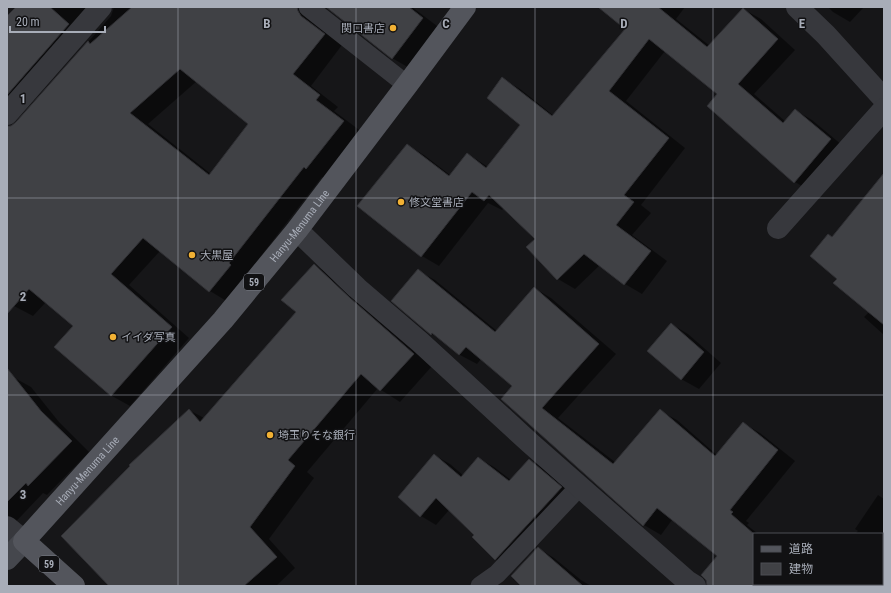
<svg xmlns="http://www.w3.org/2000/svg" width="891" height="593" font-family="'Roboto Condensed','Noto Sans JP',sans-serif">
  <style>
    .shadow { fill: #0007; fill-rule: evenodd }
    .building { fill: #404145; stroke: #303034; fill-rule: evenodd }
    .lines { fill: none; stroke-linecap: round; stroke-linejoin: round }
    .service { stroke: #37383d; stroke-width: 19 }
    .minor { stroke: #37383d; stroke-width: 22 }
    .secondary { stroke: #45474d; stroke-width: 22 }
    .primary { stroke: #53555c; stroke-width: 22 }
    .grid { fill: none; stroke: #a8adb8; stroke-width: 1; stroke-opacity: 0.55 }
    .poi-dot { fill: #f2b134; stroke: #111113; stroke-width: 1.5 }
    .labels { text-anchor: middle; stroke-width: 3; stroke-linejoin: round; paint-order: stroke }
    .shield { fill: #111113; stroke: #7b7e86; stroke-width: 1 }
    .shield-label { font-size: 10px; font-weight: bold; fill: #a8adb8 }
    .poi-label { font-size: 11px; fill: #a8adb8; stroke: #111113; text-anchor: start }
    .street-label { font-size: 11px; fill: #a8adb8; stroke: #111113 }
    .grid-label { font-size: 13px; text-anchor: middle; font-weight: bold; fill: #a8adb8; stroke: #111113; stroke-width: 3; stroke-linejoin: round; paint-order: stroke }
  </style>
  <rect width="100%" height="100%" fill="#161618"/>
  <g class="shadow">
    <polygon points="17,7 113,7 16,116 13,123 7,128 7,34"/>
    <path d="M 114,7 L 323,7 L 342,45 L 311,86 L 338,107 L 334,111 L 362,132 L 325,179 L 322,177 L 247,274 L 228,302 L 210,291 L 160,251 L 129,285 L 189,338 L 130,406 L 112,396 L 56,347 L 74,326 L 46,302 L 33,316 L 14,306 L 7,299 L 7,179 L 16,124 L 111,16 ZM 197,81 L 249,123 L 211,174 L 148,124 Z"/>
    <polygon points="327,7 412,7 441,29 411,69 392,58"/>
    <polygon points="599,7 685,7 676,19 710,46 743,9 761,19 795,50 754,94 786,122 795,110 812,120 848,150 812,192 795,182 708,106 719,94 665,51 626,101 685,148 641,205 651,213 632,235 667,261 642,294 625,284 600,265 575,289 558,279 536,239 504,208 502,210 488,203 439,266 422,256 407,145 424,155 450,175 468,154 488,167 521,124 503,79 520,89 554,116 626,28"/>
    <polygon points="828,7 864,7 850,22 833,12"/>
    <polygon points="884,174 884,335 864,317 869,312 838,278 832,237"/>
    <polygon points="314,265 333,276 433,365 400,402 378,388 307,472 314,478 269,539 295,568 276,586 111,586 189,410 204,418 297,312"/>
    <polygon points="418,271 435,280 497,331 534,288 551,298 616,354 558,418 615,462 660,411 677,420 717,455 743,423 760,433 795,461 746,521 749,523 747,525 758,534 754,534 754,584 882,584 882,534 855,534 858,531 855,529 878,495 884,499 884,586 735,586 718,556 672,520 661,535 644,525 513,386 481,359 477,364 460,355 443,341 432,334 393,301"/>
    <polygon points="671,324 688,334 721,363 699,389 681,379"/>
    <polygon points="13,377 31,387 59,422 89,452 47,495 43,493 7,531 7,382"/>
    <polygon points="434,455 450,464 464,476 478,458 494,467 511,480 529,460 545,469 577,497 511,568 496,559 476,535 450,509 436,525 421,516"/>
    <polygon points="538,548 554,558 581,580 591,586 522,586 513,579"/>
  </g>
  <g class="building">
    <polygon points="16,7 50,7 69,24 7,95 7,16"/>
    <path d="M 132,7 L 297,7 L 298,11 L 301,16 L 325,34 L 293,74 L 320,95 L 316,100 L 344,121 L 306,169 L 304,167 L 229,263 L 231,265 L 209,292 L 143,238 L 111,274 L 172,327 L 111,396 L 54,347 L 73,326 L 29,289 L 7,314 L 7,126 L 11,126 L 16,122 L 88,41 L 90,44 ZM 180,69 L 248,124 L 209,175 L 130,113 Z"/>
    <polygon points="326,7 409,7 423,18 392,59"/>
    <polygon points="598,7 658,7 707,47 743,8 778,39 738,84 783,123 795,109 831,139 794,183 707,106 717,94 649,39 609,91 669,138 624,195 634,202 616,225 651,251 624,285 584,254 557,280 526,247 535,239 489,195 484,201 472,192 421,257 357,206 407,144 449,176 467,153 486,168 520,125 487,98 502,77 552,116 625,29"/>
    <polygon points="884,173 884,325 833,283 837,279 810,256 828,234 832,237"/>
    <polygon points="314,264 349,297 414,354 380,391 361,374 288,460 295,466 250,527 277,557 244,586 109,586 61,536 130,466 129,465 189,409 200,422 296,312 281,300"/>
    <polygon points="418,269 495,332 534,287 599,344 542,408 613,464 660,409 715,456 743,422 778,450 730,510 733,512 731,514 754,534 754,586 707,586 706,580 701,575 717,556 657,508 643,526 501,399 512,386 466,347 459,355 432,333 431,335 391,301"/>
    <polygon points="671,323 704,352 681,380 647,351"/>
    <polygon points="7,368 41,411 72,441 28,486 26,483 7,502"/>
    <polygon points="434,454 461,477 478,457 509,481 529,459 562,487 495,560 472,537 474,535 436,498 420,517 398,497"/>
    <polygon points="538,547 583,586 521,586 511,576"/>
  </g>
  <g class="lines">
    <g class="service">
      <polyline points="308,7 407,85"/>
      <polyline points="480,586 497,574 580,486"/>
    </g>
    <g class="minor">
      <polyline points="797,7 826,35 884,99"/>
      <polyline points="7,114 101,7"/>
      <polyline points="778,228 884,109"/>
      <polyline points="297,230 357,288 420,342 530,443 687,581 695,586"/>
      <polyline points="7,527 24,541"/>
    </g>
    <polyline class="secondary" points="7,559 24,541"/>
    <path class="primary" id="s1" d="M 74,586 L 24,541 L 223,320 L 297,230 L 407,85 L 465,7"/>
  </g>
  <path class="grid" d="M 178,7 L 178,586M 356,7 L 356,586M 535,7 L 535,586M 713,7 L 713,586M 7,198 L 884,198M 7,395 L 884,395"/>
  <g class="poi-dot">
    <circle cx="393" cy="28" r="4"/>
    <circle cx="401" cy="202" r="4"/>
    <circle cx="192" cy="255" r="4"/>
    <circle cx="113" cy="337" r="4"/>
    <circle cx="270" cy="435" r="4"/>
  </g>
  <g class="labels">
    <g class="shield">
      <rect x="244" y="274" width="20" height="16" rx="3"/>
      <rect x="39" y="556" width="20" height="16" rx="3"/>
    </g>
    <g class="shield-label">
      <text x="254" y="286">59</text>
      <text x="49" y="568">59</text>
    </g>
    <g class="poi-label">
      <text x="385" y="32" text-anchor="end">関口書店</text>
      <text x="409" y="206">修文堂書店</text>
      <text x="200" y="259">大黒屋</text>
      <text x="121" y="341">イイダ写真</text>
      <text x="278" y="439">埼玉りそな銀行</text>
    </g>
    <g class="street-label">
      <text dy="4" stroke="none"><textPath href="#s1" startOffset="486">Hanyu-Menuma Line</textPath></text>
      <text dy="4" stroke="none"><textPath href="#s1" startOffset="162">Hanyu-Menuma Line</textPath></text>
    </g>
  </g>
  <g class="grid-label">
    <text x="267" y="28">B</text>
    <text x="446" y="28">C</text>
    <text x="624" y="28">D</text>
    <text x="802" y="28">E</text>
    <text x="23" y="103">1</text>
    <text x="23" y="301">2</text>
    <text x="23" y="499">3</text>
  </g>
  <rect width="891" height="593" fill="none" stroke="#a8adb8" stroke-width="16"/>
  <rect x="753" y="533" width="130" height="52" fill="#111113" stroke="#4d4f55"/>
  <rect x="761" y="546" width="20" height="6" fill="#53555c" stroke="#4d4f55"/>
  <text x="789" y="553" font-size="12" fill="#a8adb8">道路</text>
  <rect x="761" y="563" width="20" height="12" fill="#404145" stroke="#4d4f55"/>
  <text x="789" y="573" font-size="12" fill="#a8adb8">建物</text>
  <path d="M10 26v6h95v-6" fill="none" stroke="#a8adb8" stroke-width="2"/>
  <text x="16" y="26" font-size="12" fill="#a8adb8" stroke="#111113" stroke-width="3" paint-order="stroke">20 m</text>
</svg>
